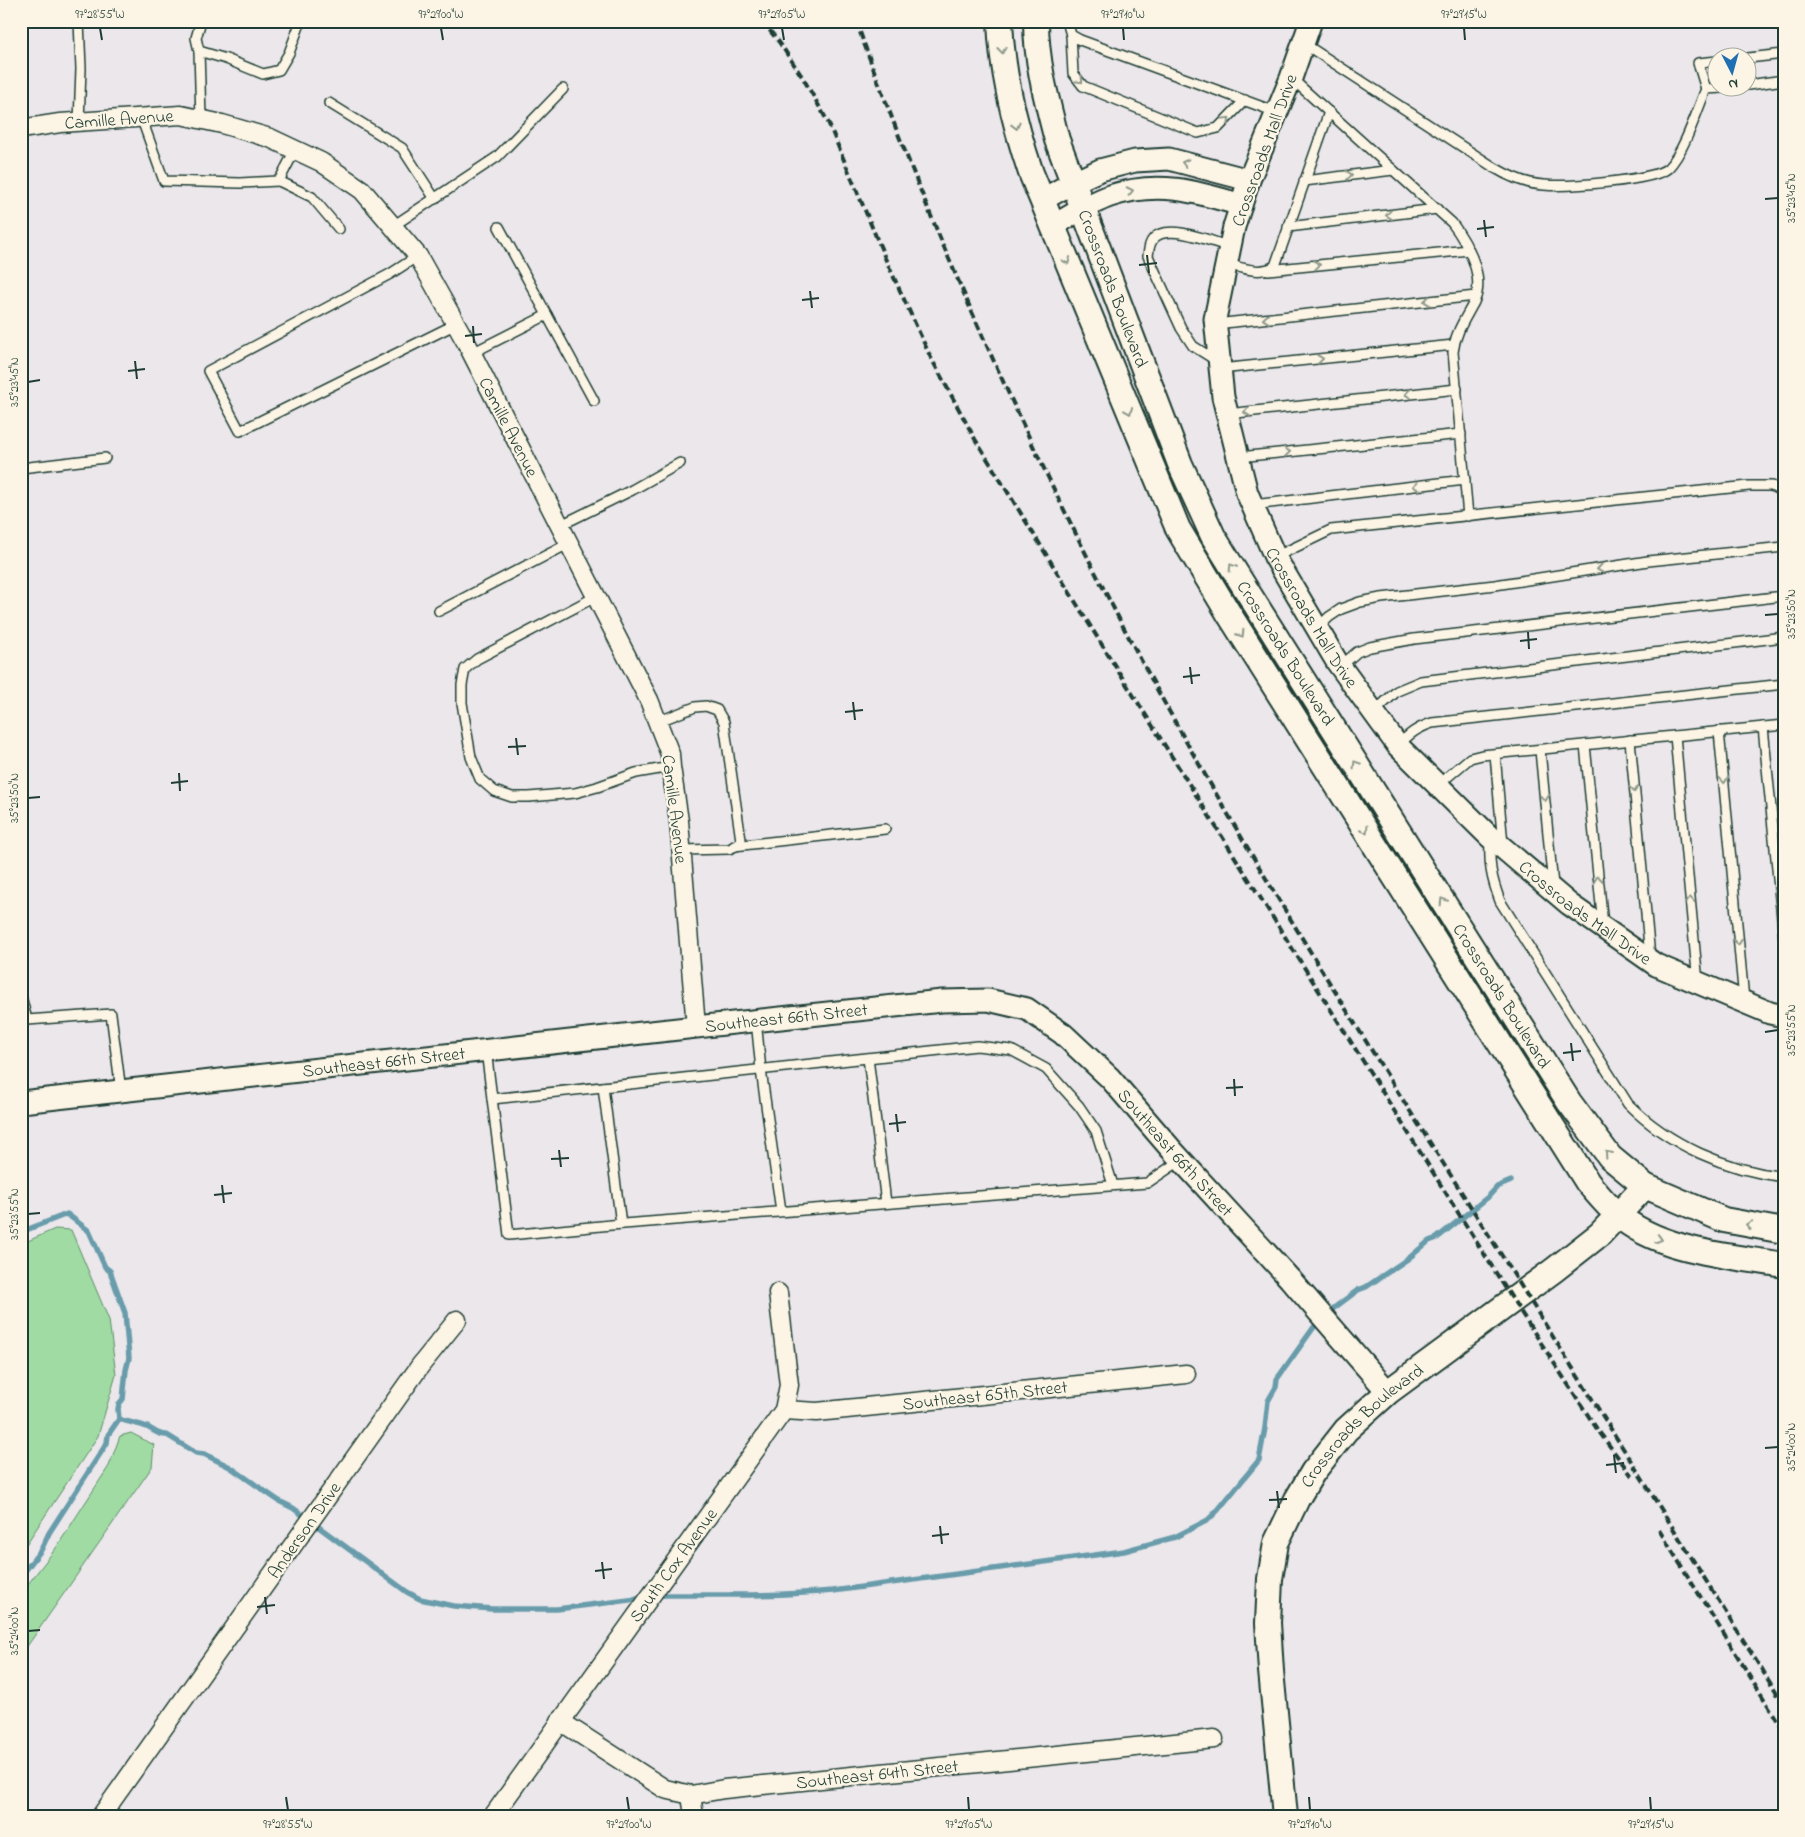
<svg xmlns="http://www.w3.org/2000/svg" width="1805" height="1837" font-family="'Indie Flower',sans-serif">
  <style>
    .green { fill: #9fdba2; stroke: #5f8c6b }
    .lines { fill: none; stroke-linecap: round; stroke-linejoin: round }
    .stream { stroke: #699cab; stroke-width: 5.5 }
    .service-casing { stroke: #1f3d34; stroke-width: 12 }
    .minor-casing { stroke: #1f3d34; stroke-width: 21 }
    .tertiary-casing { stroke: #1f3d34; stroke-width: 25 }
    .secondary-casing { stroke: #1f3d34; stroke-width: 28 }
    .service { stroke: #fcf5e5; stroke-width: 9 }
    .minor { stroke: #fcf5e5; stroke-width: 18 }
    .tertiary { stroke: #fcf5e5; stroke-width: 21 }
    .secondary { stroke: #fcf5e5; stroke-width: 24 }
    .rail { stroke: #1f3d34; stroke-width: 4; stroke-dasharray: 8 4; stroke-linecap: butt }
    .oneway { stroke: #8e998c }
    .ticks { fill: none; stroke: #1f3d34; stroke-width: 2 }
    .labels { text-anchor: middle; stroke-width: 4.5; stroke-linejoin: round; paint-order: stroke }
    .street-label { font-size: 18px; fill: #1f3d34; stroke: #fcf5e5 }
    .neatline { fill: none; stroke: #1f3d34; stroke-width: 2 }
    .ticks-label { font-size: 12px; text-anchor: middle; fill: #1f3d34 }
  </style>
  <rect width="100%" height="100%" fill="#ebe7eb"/>
  <filter id="ink" filterUnits="userSpaceOnUse"><feTurbulence type="fractalNoise" baseFrequency=".02" numOctaves="2"/><feDisplacementMap in="SourceGraphic" scale="10" xChannelSelector="R" yChannelSelector="G"/><feConvolveMatrix kernelMatrix="1 2 1 2 8 2 1 2 1" color-interpolation-filters="sRGB"/></filter>
  <g filter="url(#ink)">
    <g class="green">
      <polygon points="55,1229 71,1230 109,1320 116,1375 98,1436 21,1552 21,1244"/>
      <polygon points="131,1433 154,1445 152,1467 21,1655 21,1593 56,1548 109,1466 120,1436"/>
    </g>
    <g class="lines">
      <g class="stream">
        <polyline points="21,1232 67,1214 89,1231 105,1267 110,1271 125,1313 129,1358 126,1370 123,1399 119,1404 118,1409 119,1419 108,1435 107,1443 49,1533 41,1550 21,1576"/>
        <polyline points="1326,1314 1358,1290 1366,1287 1409,1258 1429,1241 1437,1238 1488,1197 1497,1187 1511,1181"/>
        <path d="M 119,1419 C 127,1422 135,1423 144,1426 C 152,1428 158,1436 167,1435 L 196,1453 L 204,1454 L 230,1467 L 279,1501 L 293,1508 L 407,1592 L 420,1599 L 454,1606 L 492,1609 L 557,1609 L 645,1598"/>
        <path d="M 654,1596 L 665,1595 C 721,1595 777,1596 833,1591 L 1124,1551 L 1175,1537 L 1208,1520 L 1218,1510 L 1259,1460 L 1265,1428 L 1268,1401 L 1276,1387 L 1277,1379 L 1319,1320"/>
      </g>
      <defs>
        <g id="service">
          <polyline points="79,21 81,69 79,122"/>
          <polyline points="201,21 196,38 199,51 201,119"/>
          <polyline points="1067,21 1071,35 1080,40 1276,112"/>
          <polyline points="1071,35 1073,73 1083,86 1198,133 1218,128 1245,100"/>
          <path d="M 1303,43 L 1495,168 C 1510,177 1526,184 1544,185 C 1566,187 1654,181 1668,168 C 1684,152 1697,111 1706,89 L 1722,88"/>
          <polyline points="199,51 226,59 263,74 279,70 289,53 301,21"/>
          <polyline points="1748,58 1784,54"/>
          <path d="M 1291,78 L 1452,223 C 1467,243 1486,277 1474,302 C 1465,319 1455,333 1453,352 L 1468,516"/>
          <polyline points="1748,85 1784,80"/>
          <polyline points="1706,89 1698,63 1718,61"/>
          <polyline points="329,103 402,148 435,199"/>
          <polyline points="141,117 164,181 240,183 279,181"/>
          <polyline points="295,150 279,181 312,197 339,229"/>
          <polyline points="1304,181 1393,170"/>
          <polyline points="393,226 497,157 563,89"/>
          <polyline points="499,227 594,401"/>
          <polyline points="1288,227 1437,209"/>
          <polyline points="418,256 390,274 208,371 240,431 456,324"/>
          <path d="M 1227,264 C 1243,268 1260,275 1275,266 L 1329,112"/>
          <polyline points="1268,270 1469,250"/>
          <polyline points="1215,324 1476,296"/>
          <polyline points="472,353 547,315"/>
          <path d="M 1217,361 L 1193,346 L 1181,328 L 1148,256 C 1149,249 1149,243 1154,238 C 1169,223 1213,242 1230,247"/>
          <polyline points="1220,369 1454,345"/>
          <polyline points="1227,414 1457,389"/>
          <polyline points="1239,457 1461,434"/>
          <polyline points="21,468 105,458"/>
          <polyline points="1253,505 1465,480"/>
          <polyline points="559,526 632,490 680,463"/>
          <polyline points="1275,557 1331,530 1749,486 1772,486 1784,493"/>
          <polyline points="595,597 477,659 465,669 462,685 462,703 471,757 480,779 494,791 512,797 529,797 575,793 597,787 636,773 671,767"/>
          <polyline points="439,611 568,544"/>
          <polyline points="1317,629 1329,617 1341,609 1360,602 1381,598 1495,585 1648,561 1784,547"/>
          <polyline points="1341,666 1357,652 1370,647 1414,639 1784,596"/>
          <polyline points="1374,712 1397,691 1421,681 1784,637"/>
          <polyline points="657,722 695,707 706,706 717,710 724,722 741,840 738,845 729,849 681,850"/>
          <polyline points="1763,727 1784,939"/>
          <polyline points="1719,731 1744,1000"/>
          <polyline points="1675,736 1698,983"/>
          <polyline points="1630,740 1650,957"/>
          <path d="M 1399,745 C 1409,734 1417,728 1432,723 L 1784,684"/>
          <polyline points="1585,745 1603,925"/>
          <polyline points="1540,750 1553,886"/>
          <polyline points="1495,754 1503,845"/>
          <polyline points="1438,785 1470,758 1482,755 1784,725"/>
          <path d="M 1490,839 C 1489,865 1491,877 1500,901 L 1628,1104 C 1669,1145 1726,1170 1784,1177"/>
          <polyline points="734,846 885,829"/>
          <polyline points="21,996 27,1020 111,1014 121,1091"/>
          <polyline points="756,1020 761,1070 781,1211"/>
          <polyline points="486,1050 509,1235 611,1225 1147,1183 1181,1160"/>
          <polyline points="868,1058 886,1203"/>
          <polyline points="603,1087 621,1224"/>
          <polyline points="492,1099 977,1046 1011,1050 1046,1069 1079,1106 1096,1131 1113,1185"/>
        </g>
        <g id="minor">
          <polyline points="21,129 60,123 181,115 222,124 270,138 321,162 362,190 418,256 466,342 649,700 670,754 671,767 679,821 696,1027"/>
          <polyline points="784,1410 817,1412 1186,1374"/>
          <polyline points="560,1721 665,1789 691,1795 724,1789 1214,1739"/>
          <polyline points="691,1795 694,1816"/>
          <polyline points="101,1816 420,1366 457,1320"/>
          <polyline points="493,1816 784,1410 789,1385 778,1293"/>
        </g>
        <g id="tertiary">
          <path id="s1" d="M 1311,21 L 1291,78 L 1249,180 L 1234,227 L 1215,319 L 1223,397 L 1247,493 L 1275,557 L 1337,662 L 1398,746 L 1490,837 L 1569,904 L 1656,965 L 1770,1013 L 1784,1016"/>
          <polyline points="1042,200 1074,182 1100,170 1135,161 1169,159 1249,180"/>
          <path d="M 1052,226 C 1071,216 1090,203 1110,196 C 1157,180 1195,191 1241,205"/>
          <path id="s2" d="M 21,1102 L 696,1027 L 942,1001 L 988,1000 L 1027,1009 L 1063,1034 L 1110,1078 L 1171,1149 L 1290,1279 L 1388,1392"/>
        </g>
        <g id="secondary">
          <path d="M 1000,21 C 1002,74 1014,123 1031,173 L 1178,529 L 1229,614 L 1588,1183 C 1597,1193 1606,1205 1617,1214 C 1658,1251 1730,1256 1784,1265"/>
          <path id="s3" d="M 1036,21 C 1036,62 1047,101 1057,140 L 1180,464 L 1213,536 L 1247,591 L 1569,1102 L 1610,1157 L 1645,1186 L 1724,1220 L 1784,1231"/>
          <path id="s4" d="M 1285,1816 L 1271,1671 L 1268,1623 L 1270,1579 L 1276,1543 L 1297,1499 L 1313,1472 L 1346,1430 L 1388,1392 L 1554,1270 L 1600,1234 L 1645,1186"/>
        </g>
      </defs>
      <use href="#service" class="service-casing"/>
      <use href="#minor" class="minor-casing"/>
      <use href="#tertiary" class="tertiary-casing"/>
      <use href="#secondary" class="secondary-casing"/>
      <use href="#service" class="service"/>
      <use href="#minor" class="minor"/>
      <use href="#tertiary" class="tertiary"/>
      <use href="#secondary" class="secondary"/>
      <g class="rail">
        <polyline points="762,21 779,42 803,78 828,122 885,258 930,356 975,439 1115,666 1513,1300 1597,1429 1632,1476"/>
        <path d="M 856,21 C 931,231 1023,435 1126,632 C 1235,837 1360,1033 1485,1229 C 1585,1387 1684,1546 1784,1705"/>
        <polyline points="1659,1530 1784,1731"/>
      </g>
    </g>
    <defs><path id="oneway-chevron" d="M-2-3.5L2.5 0L-2 3.5" fill="none" stroke-width="1.6" stroke-linecap="round" stroke-linejoin="round" transform="scale(1.25)"/></defs>
    <g class="oneway">
      <use href="#oneway-chevron" transform="translate(1002 50) rotate(84)"/>
      <use href="#oneway-chevron" transform="translate(1080 80) rotate(47)"/>
      <use href="#oneway-chevron" transform="translate(1227 120) rotate(-46)"/>
      <use href="#oneway-chevron" transform="translate(1016 126) rotate(76)"/>
      <use href="#oneway-chevron" transform="translate(1185 163) rotate(-166)"/>
      <use href="#oneway-chevron" transform="translate(1349 175) rotate(-7)"/>
      <use href="#oneway-chevron" transform="translate(1130 191) rotate(-12)"/>
      <use href="#oneway-chevron" transform="translate(1389 215) rotate(173)"/>
      <use href="#oneway-chevron" transform="translate(1067 261) rotate(68)"/>
      <use href="#oneway-chevron" transform="translate(1317 265) rotate(-6)"/>
      <use href="#oneway-chevron" transform="translate(1427 301) rotate(174)"/>
      <use href="#oneway-chevron" transform="translate(1266 319) rotate(174)"/>
      <use href="#oneway-chevron" transform="translate(1320 359) rotate(-6)"/>
      <use href="#oneway-chevron" transform="translate(1408 394) rotate(174)"/>
      <use href="#oneway-chevron" transform="translate(1129 411) rotate(68)"/>
      <use href="#oneway-chevron" transform="translate(1247 412) rotate(174)"/>
      <use href="#oneway-chevron" transform="translate(1287 452) rotate(-6)"/>
      <use href="#oneway-chevron" transform="translate(1416 486) rotate(173)"/>
      <use href="#oneway-chevron" transform="translate(1232 567) rotate(-122)"/>
      <use href="#oneway-chevron" transform="translate(1600 569) rotate(171)"/>
      <use href="#oneway-chevron" transform="translate(1241 634) rotate(58)"/>
      <use href="#oneway-chevron" transform="translate(1356 764) rotate(-122)"/>
      <use href="#oneway-chevron" transform="translate(1724 780) rotate(85)"/>
      <use href="#oneway-chevron" transform="translate(1634 789) rotate(85)"/>
      <use href="#oneway-chevron" transform="translate(1545 798) rotate(85)"/>
      <use href="#oneway-chevron" transform="translate(1365 830) rotate(58)"/>
      <use href="#oneway-chevron" transform="translate(1598 879) rotate(-96)"/>
      <use href="#oneway-chevron" transform="translate(1690 900) rotate(-95)"/>
      <use href="#oneway-chevron" transform="translate(1443 901) rotate(-122)"/>
      <use href="#oneway-chevron" transform="translate(1738 942) rotate(85)"/>
      <use href="#oneway-chevron" transform="translate(1608 1154) rotate(-131)"/>
      <use href="#oneway-chevron" transform="translate(1749 1225) rotate(-169)"/>
      <use href="#oneway-chevron" transform="translate(1659 1239) rotate(17)"/>
    </g>
  </g>
  <path class="ticks" d="M 100,28 L 102,40M 441,28 L 443,40M 782,28 L 784,40M 1123,28 L 1124,40M 1464,28 L 1465,40M 1765,199 L 1778,198M 1484,220 L 1486,237M 1477,229 L 1494,227M 1147,255 L 1149,273M 1139,265 L 1157,263M 810,291 L 812,308M 802,300 L 819,298M 473,326 L 474,343M 465,336 L 482,334M 135,361 L 137,379M 128,371 L 145,369M 28,382 L 40,380M 1765,615 L 1778,614M 1528,632 L 1529,649M 1520,641 L 1537,639M 1190,667 L 1192,684M 1183,677 L 1200,675M 853,702 L 855,720M 845,712 L 863,710M 516,738 L 518,755M 508,747 L 526,746M 179,773 L 180,791M 171,783 L 188,781M 28,798 L 40,797M 1765,1032 L 1778,1030M 1571,1043 L 1573,1061M 1563,1053 L 1581,1051M 1234,1079 L 1235,1096M 1226,1088 L 1243,1087M 896,1114 L 898,1132M 889,1124 L 906,1122M 559,1150 L 561,1167M 551,1159 L 569,1158M 222,1185 L 224,1203M 214,1195 L 232,1193M 28,1214 L 40,1213M 1765,1448 L 1778,1447M 1614,1455 L 1616,1473M 1606,1465 L 1624,1463M 1277,1491 L 1279,1508M 1269,1500 L 1287,1499M 940,1526 L 942,1544M 932,1536 L 949,1534M 602,1562 L 604,1579M 595,1571 L 612,1569M 265,1597 L 267,1614M 257,1607 L 275,1605M 28,1631 L 40,1630M 286,1797 L 288,1810M 627,1797 L 629,1810M 968,1797 L 969,1810M 1309,1797 L 1310,1810M 1650,1797 L 1651,1810"/>
  <g class="labels">
    <g class="street-label">
      <text transform="translate(119 119) rotate(-4)" y="6">Camille Avenue</text>
      <text transform="translate(1264 150) rotate(-70)" y="6">Crossroads Mall Drive</text>
      <text dy="6" stroke="none"><textPath href="#s3" startOffset="280">Crossroads Boulevard</textPath></text>
      <text transform="translate(509 427) rotate(63)" y="6">Camille Avenue</text>
      <text dy="6" stroke="none"><textPath href="#s1" startOffset="632">Crossroads Mall Drive</textPath></text>
      <text dy="6" stroke="none"><textPath href="#s3" startOffset="685">Crossroads Boulevard</textPath></text>
      <text transform="translate(675 809) rotate(83)" y="6">Camille Avenue</text>
      <text dy="6" stroke="none"><textPath href="#s1" startOffset="1038">Crossroads Mall Drive</textPath></text>
      <text dy="6" stroke="none"><textPath href="#s3" startOffset="1090">Crossroads Boulevard</textPath></text>
      <text dy="6" stroke="none"><textPath href="#s2" startOffset="770">Southeast 66th Street</textPath></text>
      <text dy="6" stroke="none"><textPath href="#s2" startOffset="365">Southeast 66th Street</textPath></text>
      <text dy="6" stroke="none"><textPath href="#s2" startOffset="1220">Southeast 66th Street</textPath></text>
      <text transform="translate(985 1395) rotate(-6)" y="6">Southeast 65th Street</text>
      <text dy="6" stroke="none"><textPath href="#s4" startOffset="422">Crossroads Boulevard</textPath></text>
      <text transform="translate(304 1530) rotate(-55)" y="6">Anderson Drive</text>
      <text transform="translate(673 1565) rotate(-54)" y="6">South Cox Avenue</text>
      <text transform="translate(877 1774) rotate(-6)" y="6">Southeast 64th Street</text>
    </g>
  </g>
  <rect width="1805" height="1837" fill="none" stroke="#fcf5e5" stroke-width="55"/>
  <g transform="translate(1732 72) rotate(174)"><circle r="24" fill="#fcf5e5" stroke="#a4ab9e"/>
  <path d="M0-4L9 19L0 12L-9 19Z" fill="#1f6fb2"/>
  <text y="-8" font-size="14" font-weight="bold" text-anchor="middle" fill="#1f3d34">N</text>
  </g>
  <rect x="28" y="28" width="1750" height="1782" class="neatline"/>
  <g class="ticks-label">
    <text x="100" y="18">97°28'55"W</text>
    <text x="441" y="18">97°29'00"W</text>
    <text x="782" y="18">97°29'05"W</text>
    <text x="1123" y="18">97°29'10"W</text>
    <text x="1464" y="18">97°29'15"W</text>
    <text transform="translate(1791 198) rotate(-90)" y="4">35°23'45"N</text>
    <text transform="translate(14 382) rotate(-90)" y="4">35°23'45"N</text>
    <text transform="translate(1791 614) rotate(-90)" y="4">35°23'50"N</text>
    <text transform="translate(14 798) rotate(-90)" y="4">35°23'50"N</text>
    <text transform="translate(1791 1030) rotate(-90)" y="4">35°23'55"N</text>
    <text transform="translate(14 1214) rotate(-90)" y="4">35°23'55"N</text>
    <text transform="translate(1791 1447) rotate(-90)" y="4">35°24'00"N</text>
    <text transform="translate(14 1631) rotate(-90)" y="4">35°24'00"N</text>
    <text x="288" y="1828">97°28'55"W</text>
    <text x="629" y="1828">97°29'00"W</text>
    <text x="969" y="1828">97°29'05"W</text>
    <text x="1310" y="1828">97°29'10"W</text>
    <text x="1651" y="1828">97°29'15"W</text>
  </g>
</svg>
